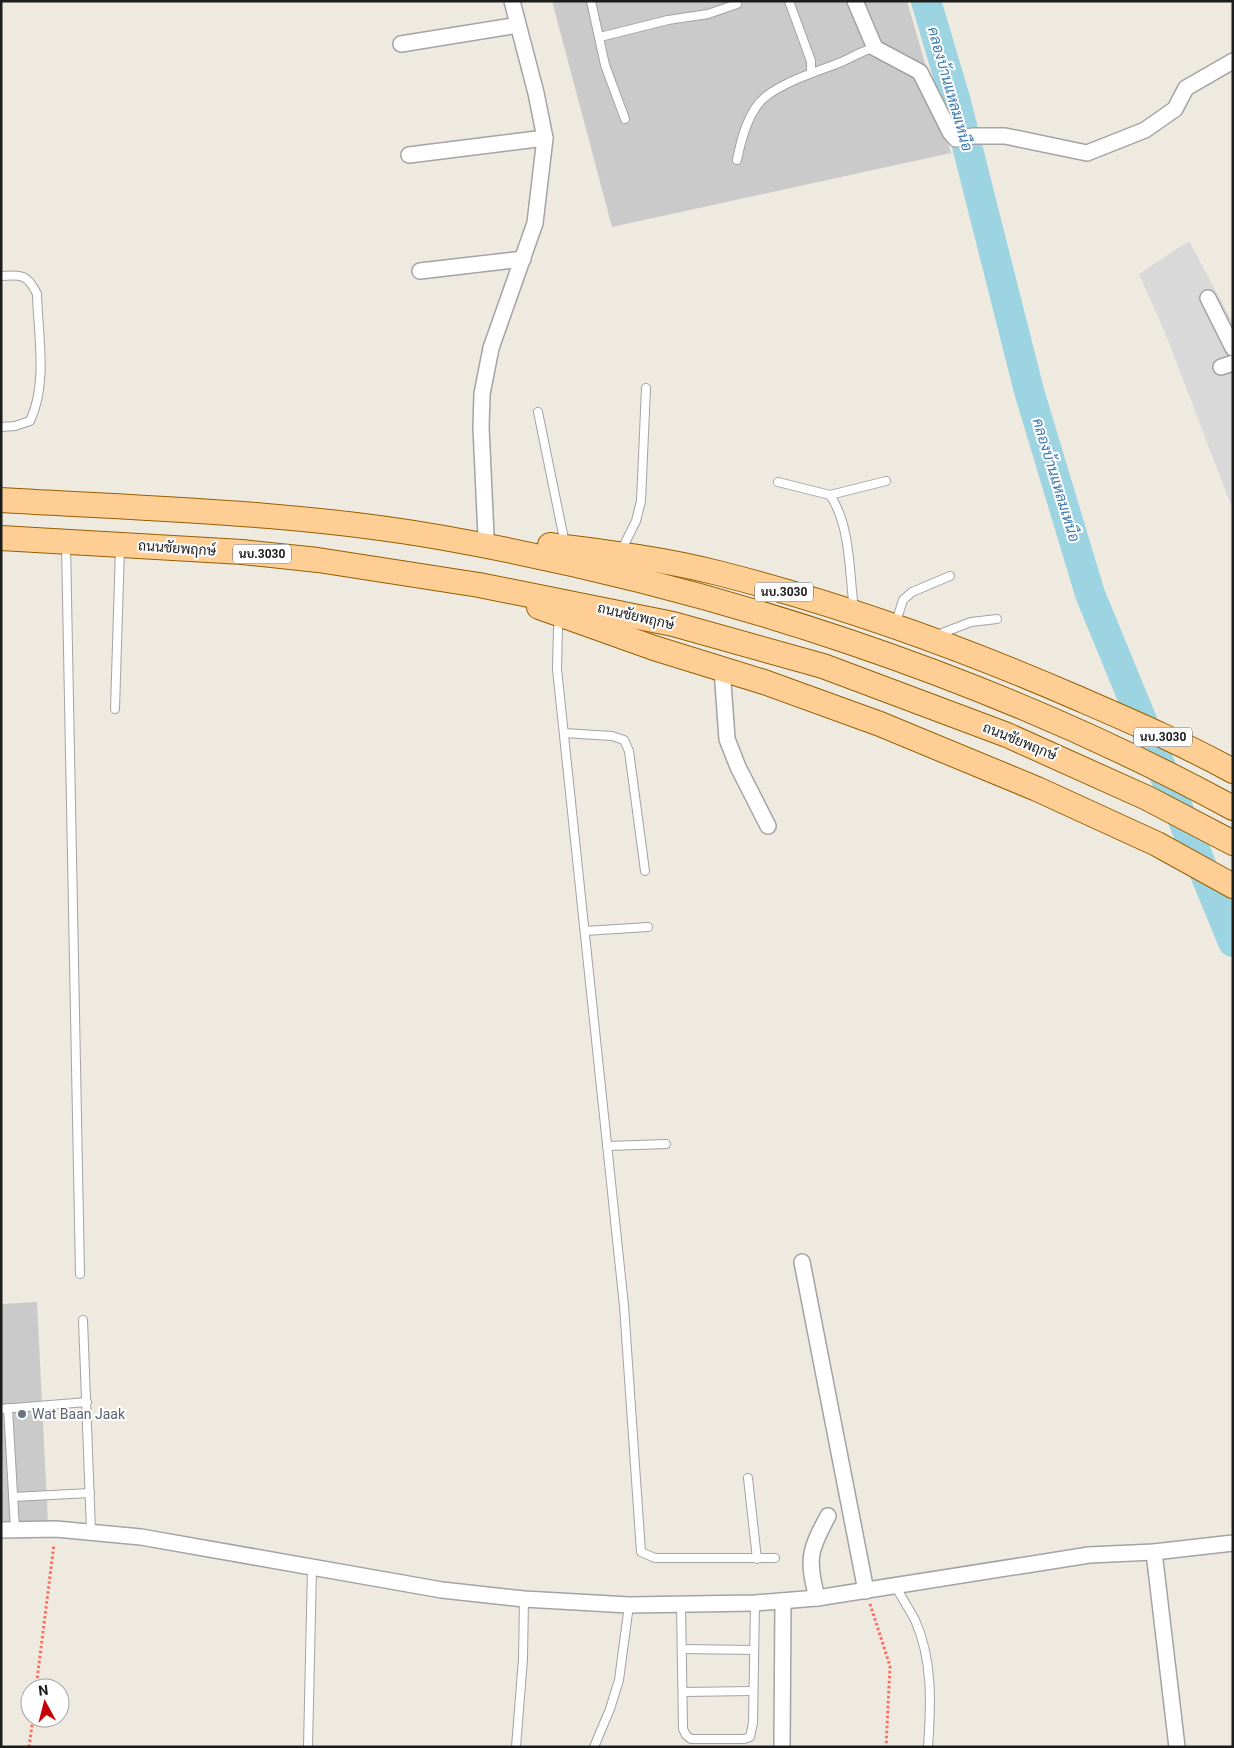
<svg xmlns="http://www.w3.org/2000/svg" width="1234" height="1748" font-family="Roboto,Sarabun,sans-serif">
  <style>
    .residential { fill: #dad9d9 }
    .religious { fill: #cacaca }
    .lines { fill: none; stroke-linecap: round; stroke-linejoin: round }
    .river { stroke: #9cd4e2; stroke-width: 30 }
    .lane-casing { stroke: #a3a3a3; stroke-width: 10 }
    .street-casing { stroke: #a3a3a3; stroke-width: 18 }
    .primary-casing { stroke: #945f00; stroke-width: 26 }
    .path { stroke: #ff6d61; stroke-width: 3; stroke-dasharray: 2.5 2.5; stroke-linecap: butt }
    .lane { stroke: #fff; stroke-width: 8 }
    .street { stroke: #fff; stroke-width: 15 }
    .primary { stroke: #ffce95; stroke-width: 24 }
    .worship-dot { fill: #6b7280; stroke: #fff; stroke-width: 2 }
    .labels { text-anchor: middle; stroke-width: 4; stroke-linejoin: round; paint-order: stroke }
    .shield { fill: #fff; stroke: #606060; stroke-width: 1 }
    .shield-label { font-size: 12px; font-weight: bold; fill: #1c1c1c }
    .street-label { font-size: 14px; fill: #1c1c1c; stroke: #fff }
    .worship-label { font-size: 14px; fill: #5b616d; stroke: #fff; text-anchor: start }
    .water-label { font-size: 15px; font-style: italic; fill: #3d79ad; stroke: #fff }
  </style>
  <rect width="100%" height="100%" fill="#efeae0"/>
  <polygon class="residential" points="1189,241 1233,323 1233,504 1231,505 1166,335 1139,274"/>
  <g class="religious">
    <polygon points="552,1 907,1 951,153 612,227"/>
    <polygon points="37,1302 48,1524 1,1524 1,1304"/>
  </g>
  <g class="lines">
    <polyline class="river" points="926,1 956,102 1029,391 1090,594 1233,942"/>
    <defs>
      <g id="lane">
        <polyline points="591,1 605,65 625,119"/>
        <polyline points="789,1 811,61 811,73"/>
        <polyline points="600,37 668,20 708,14 737,4"/>
        <path d="M 737,160 C 741,140 748,111 765,97 C 786,81 815,72 839,63 C 852,58 862,50 875,48"/>
        <path d="M 1,276 C 22,274 28,275 37,294 C 38,335 48,383 30,421 L 15,426 L 1,427"/>
        <polyline points="538,412 565,544"/>
        <path d="M 778,482 L 830,495 C 851,526 849,573 854,609"/>
        <polyline points="830,495 886,481"/>
        <polyline points="66,544 80,1274"/>
        <polyline points="621,551 636,521 641,501 646,388"/>
        <polyline points="561,617 558,628 557,669 624,1306 641,1552 655,1558 775,1558"/>
        <polyline points="895,625 903,600 912,592 950,576"/>
        <polyline points="937,635 971,622 997,619"/>
        <polyline points="115,709 120,548"/>
        <polyline points="564,733 612,736 624,740 629,751 645,871"/>
        <polyline points="585,931 648,927"/>
        <polyline points="607,1146 666,1144"/>
        <polyline points="83,1320 91,1531"/>
        <polyline points="8,1408 15,1529"/>
        <polyline points="1,1409 87,1402"/>
        <polyline points="748,1478 757,1559"/>
        <polyline points="13,1497 90,1493"/>
        <path d="M 896,1587 C 902,1598 909,1609 915,1620 C 933,1660 931,1705 928,1747"/>
        <polyline points="681,1604 683,1729 686,1735 691,1739 744,1739 750,1737 753,1723 755,1603"/>
        <polyline points="682,1649 754,1650"/>
        <polyline points="683,1692 753,1691"/>
        <polyline points="308,1747 312,1567"/>
        <polyline points="516,1747 523,1659 524,1599"/>
        <polyline points="594,1747 610,1709 619,1680 629,1605"/>
      </g>
      <g id="street">
        <polyline points="855,1 875,48 920,72 950,132 956,139 973,136 1005,136 1087,153 1145,130 1175,109 1186,88 1233,61"/>
        <polyline points="401,44 518,25"/>
        <polyline points="409,155 545,138"/>
        <polyline points="420,271 523,259"/>
        <polyline points="1208,298 1233,348"/>
        <polyline points="1221,367 1233,363"/>
        <polyline points="486,536 481,427 482,394 491,348 535,223 545,138 536,93 512,1"/>
        <polyline points="722,669 727,739 738,767 768,826"/>
        <polyline points="802,1262 866,1591"/>
        <polyline points="1,1530 56,1529 141,1537 442,1590 524,1599 629,1605 755,1603 817,1598 1089,1555 1154,1552 1233,1543"/>
        <polyline points="1154,1552 1177,1747"/>
        <path d="M 817,1598 C 807,1559 809,1551 828,1516"/>
        <polyline points="782,1747 783,1601"/>
      </g>
      <g id="primary">
        <path d="M 1,500 C 149,509 298,512 444,538 C 714,586 992,677 1233,808"/>
        <polyline points="1,538 242,552 318,560 479,585 673,624 823,666 1007,735 1147,798 1233,843"/>
        <path d="M 550,545 C 606,552 663,559 718,573 C 840,604 960,647 1075,697 C 1128,720 1182,743 1233,771"/>
        <polyline points="539,607 654,648 764,682 880,724 1037,789 1157,844 1233,886"/>
      </g>
    </defs>
    <use href="#lane" class="lane-casing"/>
    <use href="#street" class="street-casing"/>
    <use href="#primary" class="primary-casing"/>
    <g class="path">
      <polyline points="870,1604 890,1666 886,1747"/>
      <polyline points="36,1688 54,1544"/>
      <polyline points="29,1747 33,1718"/>
    </g>
    <use href="#lane" class="lane"/>
    <use href="#street" class="street"/>
    <use href="#primary" class="primary"/>
  </g>
  <circle class="worship-dot" cx="22" cy="1414" r="5"/>
  <g class="labels">
    <g class="shield">
      <rect x="233" y="544.5" width="58" height="19" rx="4"/>
      <rect x="755" y="582.5" width="58" height="19" rx="4"/>
      <rect x="1134" y="727.5" width="58" height="19" rx="4"/>
    </g>
    <g class="shield-label">
      <text x="262" y="558">นบ.3030</text>
      <text x="784" y="596">นบ.3030</text>
      <text x="1163" y="741">นบ.3030</text>
    </g>
    <g class="street-label">
      <text transform="translate(177 548) rotate(4)" y="5">ถนนชัยพฤกษ์</text>
      <text transform="translate(636 616) rotate(13)" y="5">ถนนชัยพฤกษ์</text>
      <text transform="translate(1020 741) rotate(22)" y="5">ถนนชัยพฤกษ์</text>
    </g>
    <g class="worship-label">
      <text x="32" y="1419">Wat Baan Jaak</text>
    </g>
    <g class="water-label">
      <text transform="translate(950 89) rotate(74)" y="5">คลองบ้านแหลมเหนือ</text>
      <text transform="translate(1056 480) rotate(73)" y="5">คลองบ้านแหลมเหนือ</text>
    </g>
  </g>
  <rect width="1234" height="1748" fill="none" stroke="#1c1c1c" stroke-width="5"/>
  <g transform="translate(45 1703) rotate(353)"><circle r="24" fill="#ffffff" stroke="#a4a4a4"/>
  <path d="M0-4L9 19L0 12L-9 19Z" fill="#c80006"/>
  <text y="-8" font-size="14" font-weight="bold" text-anchor="middle" fill="#1c1c1c">N</text>
  </g>
</svg>
